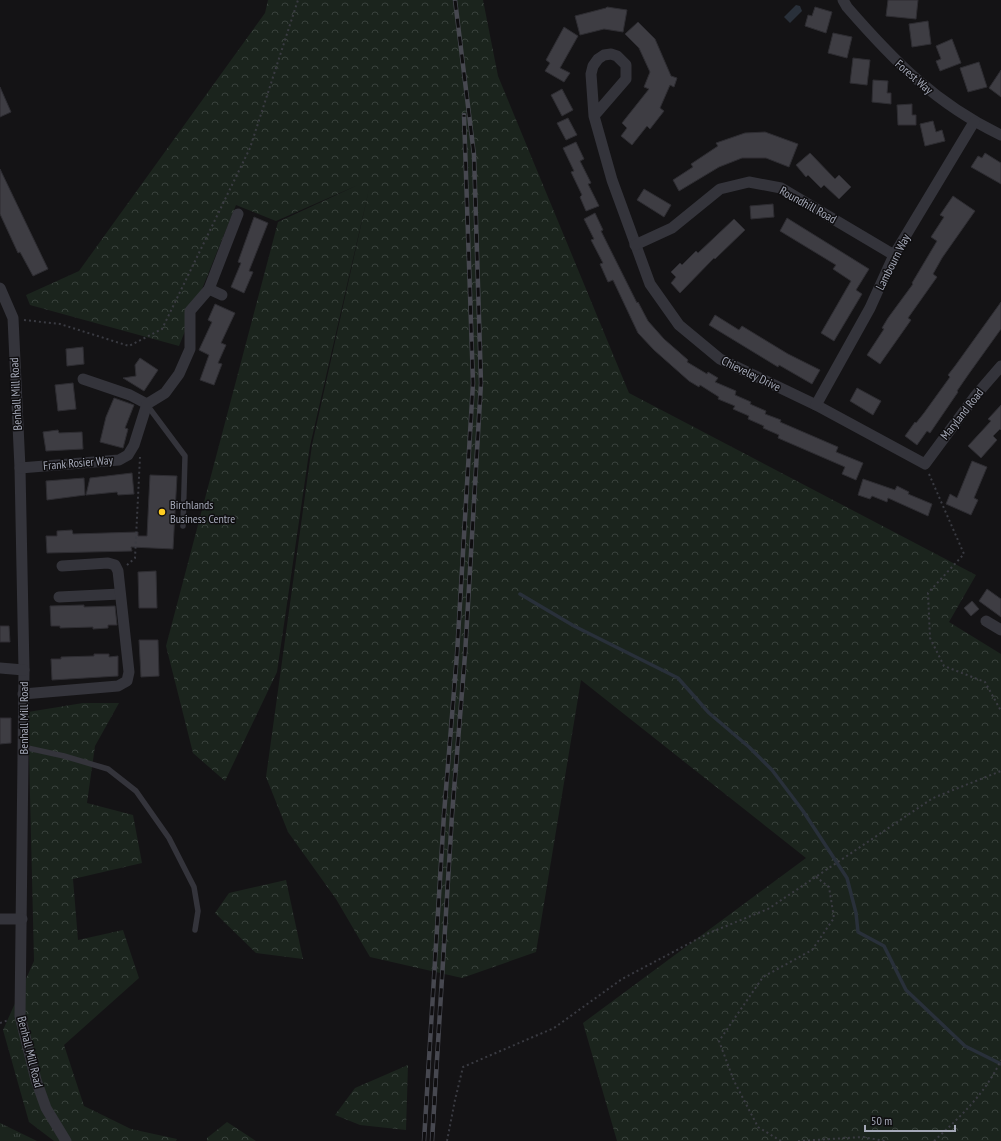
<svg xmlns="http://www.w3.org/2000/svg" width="1001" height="1141" font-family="'PT Sans Narrow',sans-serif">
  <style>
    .grass { fill: url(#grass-tufts) }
    .forest { fill: url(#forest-crowns) }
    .water { fill: #29303a }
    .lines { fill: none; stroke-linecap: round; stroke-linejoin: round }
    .stream { stroke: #29303a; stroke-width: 3.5 }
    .building { fill: #3e3d43; stroke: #2e2d32 }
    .path { stroke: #3a3b42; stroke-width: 2; stroke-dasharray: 2 3; stroke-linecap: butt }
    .lane { stroke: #34343b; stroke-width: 5.5 }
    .street { stroke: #34343b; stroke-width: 11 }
    .rail-casing { stroke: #474850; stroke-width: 4.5 }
    .rail { stroke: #0f0e10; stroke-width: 3; stroke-dasharray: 9; stroke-linecap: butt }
    .poi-dot { fill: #ffcd22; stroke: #0f0e10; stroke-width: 1.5 }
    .labels { text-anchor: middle; stroke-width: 3; stroke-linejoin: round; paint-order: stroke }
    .street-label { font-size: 12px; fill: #a4a8b7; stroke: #0f0e10 }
    .poi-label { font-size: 12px; fill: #a4a8b7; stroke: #0f0e10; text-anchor: start }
  </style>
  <defs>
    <pattern id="grass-tufts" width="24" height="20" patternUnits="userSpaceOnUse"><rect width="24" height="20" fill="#1b241d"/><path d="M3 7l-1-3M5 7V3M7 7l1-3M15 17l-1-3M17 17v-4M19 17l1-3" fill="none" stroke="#39413c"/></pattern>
    <pattern id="forest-crowns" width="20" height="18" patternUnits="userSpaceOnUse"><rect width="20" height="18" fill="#1b241d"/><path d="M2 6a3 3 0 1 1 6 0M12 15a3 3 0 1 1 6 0" fill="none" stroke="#39413c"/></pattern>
  </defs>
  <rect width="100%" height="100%" fill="#141315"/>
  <polygon class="grass" points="0,1123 35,1140 37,1141 0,1141"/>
  <g class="forest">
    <polygon points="268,0 483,0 498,76 629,393 976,575 949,622 1001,654 1001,1141 617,1141 583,1023 806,858 581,680 536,952 462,978 370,957 336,899 288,832 266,777 312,445 370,185 310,446 277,672 225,781 193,753 166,646 278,222 358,185 276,221 236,205 179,346 30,305 26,295 79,271 265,13"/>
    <polygon points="83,703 119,703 95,746 87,803 133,815 142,863 73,879 78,940 123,930 139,978 64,1045 84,1106 131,1129 177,1139 176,1141 54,1141 29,1122 3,1030 34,961 28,712"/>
    <polygon points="286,880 303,959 256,953 215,913 229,893"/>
    <polygon points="408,1065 406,1130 360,1125 335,1115 355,1088"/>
    <polygon points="227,1122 256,1141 207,1141 207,1138"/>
  </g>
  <polygon class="water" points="796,5 800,6 802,11 790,23 784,17"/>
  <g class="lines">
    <polyline class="stream" points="520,594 574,626 678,678 709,713 749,747 772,770 803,811 847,878 856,913 858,932 884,946 906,990 965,1046 1001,1064"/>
  </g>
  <g class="building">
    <polygon points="888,0 918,0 916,19 886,16"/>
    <polygon points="607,7 627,10 623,32 604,29 580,35 575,16 606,8"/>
    <polygon points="815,7 832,12 826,33 805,26 808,15 812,16"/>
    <polygon points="928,21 931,44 912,47 909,24"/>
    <polygon points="638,22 655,39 671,76 677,78 674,87 670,85 660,108 664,111 650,129 647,126 632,145 621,136 627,128 622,123 649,89 644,87 650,72 639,48 625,34"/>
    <polygon points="564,27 578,36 560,68 570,73 564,82 545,71 550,63 546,60"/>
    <polygon points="833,33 852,37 847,58 828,53"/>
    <polygon points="952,39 961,63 940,71 936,61 941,59 936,46"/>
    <polygon points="853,58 870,60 867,85 850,83"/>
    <polygon points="979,62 987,87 968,92 960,68"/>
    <polygon points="1001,70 1001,97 989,88"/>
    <polygon points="873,80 888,81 887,93 891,93 891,104 872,102"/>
    <polygon points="0,87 11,112 0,117"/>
    <polygon points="562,89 573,110 562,116 551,95"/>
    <polygon points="912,104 912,115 916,115 916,125 898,125 897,105"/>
    <polygon points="568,118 577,135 566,140 557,123"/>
    <polygon points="933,121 936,132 942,130 945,141 925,146 920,124"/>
    <polygon points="765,132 798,144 789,167 766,158 742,158 719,167 679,191 673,180 693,167 691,164 718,146 716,143 745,133"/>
    <polygon points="576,142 584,159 580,161 591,183 588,184 599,206 586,211 580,197 582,195 571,172 574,171 563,148"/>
    <polygon points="810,153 835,179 839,175 851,187 839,199 824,185 821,188 808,175 806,177 796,165"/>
    <polygon points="985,153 1001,163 1001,184 971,167 978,156 982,158"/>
    <polygon points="0,169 48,269 33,276 20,252 18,253 0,214"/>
    <polygon points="644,189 671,205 664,217 637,200"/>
    <polygon points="953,196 975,211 942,258 933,274 937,277 908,318 911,320 880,364 867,355 884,329 882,328 888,318 913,284 912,283 937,241 931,237 944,217 940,215"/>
    <polygon points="773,204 774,217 751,219 750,206"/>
    <polygon points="595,213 603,230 601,231 637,303 638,302 648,321 664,339 688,360 687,362 707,374 708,372 718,378 715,382 736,391 735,395 751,402 750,404 766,411 765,414 781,420 780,422 838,447 836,452 863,463 856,480 842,474 845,467 778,438 779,435 763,428 764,426 748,419 749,416 733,409 735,406 718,399 719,397 700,385 699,387 689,381 654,350 638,333 613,280 608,282 600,264 603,263 591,240 594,239 584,219"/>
    <polygon points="254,217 268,223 249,271 253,272 244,293 231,287 241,263 238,262"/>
    <polygon points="787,218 869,269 856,290 862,294 834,341 821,333 851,281 833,269 836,265 780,231"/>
    <polygon points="734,219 745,230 715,259 714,258 680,293 671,283 676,277 671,272 680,263 682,265 696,251 698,253"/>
    <polygon points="1001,302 1001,329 968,375 957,391 958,392 930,433 927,431 917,445 905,436 915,422 916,423 924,413 950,377 948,375 955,366"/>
    <polygon points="215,304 235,313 221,343 226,345 218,363 222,364 214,385 200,380 209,355 199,350 212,322 208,320"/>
    <polygon points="715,315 739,330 742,326 788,354 820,370 812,384 779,365 778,367 709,325"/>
    <polygon points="83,347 84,364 67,366 66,349"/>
    <polygon points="140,358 158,370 144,391 123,378 136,376 135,365"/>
    <polygon points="73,383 76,409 58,411 55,385"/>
    <polygon points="857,388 881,401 873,415 850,401"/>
    <polygon points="114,398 134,405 125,428 128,429 123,448 100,442 106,417"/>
    <polygon points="1001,405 1001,430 1000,429 993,436 997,440 981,458 968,446 991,421 988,419"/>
    <polygon points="58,430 59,433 82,432 83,449 46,451 43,432"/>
    <polygon points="972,461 987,467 974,498 978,500 971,515 946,504 950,494 957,498"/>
    <polygon points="132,473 134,494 118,495 117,492 86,495 90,478"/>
    <polygon points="150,475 177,476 173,549 131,547 132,551 47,553 46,536 57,536 57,531 72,530 73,534 138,532 138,536 147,536"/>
    <polygon points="84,478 85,495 47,500 46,481"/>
    <polygon points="863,479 895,490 897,486 909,492 908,494 932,504 928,516 888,498 887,502 872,496 870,499 858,495"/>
    <polygon points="156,571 157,608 139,608 138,572"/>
    <polygon points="987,589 1001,599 1001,617 979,601"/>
    <polygon points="972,601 979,609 971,616 964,608"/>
    <polygon points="84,605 84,607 115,606 117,625 108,625 108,628 93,629 93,627 60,628 60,626 51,626 50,606"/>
    <polygon points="0,626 9,626 10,642 0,642"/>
    <polygon points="139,640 158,640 159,676 141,677"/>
    <polygon points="94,654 109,654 109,657 118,656 118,676 52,680 51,659 61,659 61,657 94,656"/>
    <polygon points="0,718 11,718 11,743 0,744"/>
  </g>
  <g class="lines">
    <g class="path">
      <polyline points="24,320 60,324 129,346 162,329 250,148 298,0"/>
      <polyline points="929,474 964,554 928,593 930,638 944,666 985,682 1001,711"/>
      <polyline points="127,565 135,558 140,457"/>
      <polyline points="0,1023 9,1020"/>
      <polyline points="447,1141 455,1100 463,1067 554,1028 622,979 709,933 768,909 933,798 1001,771"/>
      <polyline points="781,1141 758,1127 734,1081 719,1041 763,977 812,950 834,918 829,887 816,877"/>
      <polyline points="798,1141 863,1137 885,1141"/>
      <path d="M 934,1141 C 961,1116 985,1094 1001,1060"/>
    </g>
    <g class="lane">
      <polyline points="147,405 185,456 183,526"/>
      <polyline points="23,747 64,756 108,769 136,791 169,838 194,887 198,911 195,930"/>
    </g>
    <g class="street">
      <path d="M 843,0 L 847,7 C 894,61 936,104 1001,135"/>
      <polyline points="594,116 626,79 626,65 617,56 611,54 604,55 598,59 593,66 591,74 594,116 612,180 650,284 679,325 720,359 816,405 925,464 976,395 1001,366"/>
      <polyline points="635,245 672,228 720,189 749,182 781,188 894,255"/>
      <polyline points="0,288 13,318 20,468 24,670 20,1016 36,1080 46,1108 66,1141"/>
      <polyline points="209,289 222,295"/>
      <polyline points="83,379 130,395 147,404"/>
      <polyline points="816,405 870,308 894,255 974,122"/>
      <polyline points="20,468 119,460 128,455 134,445 147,404 165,393 179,374 190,349 190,311 209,289 238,214"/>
      <polyline points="59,597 120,594"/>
      <polyline points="986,621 1001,630"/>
      <polyline points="0,668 24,670"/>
      <polyline points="23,694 118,686 127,681 129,672 118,571 115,565 108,563 62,566"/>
      <polyline points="0,919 22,919"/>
    </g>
    <defs>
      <g id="rail">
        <polyline points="424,1141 444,814 457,654 473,383 464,115"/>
        <polyline points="432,1141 452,815 465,655 481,383 474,155 455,0"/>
      </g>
    </defs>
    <use href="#rail" class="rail-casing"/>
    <use href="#rail" class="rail"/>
  </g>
  <circle class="poi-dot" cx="162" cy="512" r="4"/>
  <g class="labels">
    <g class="street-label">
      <text transform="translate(914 77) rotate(41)" y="4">Forest Way</text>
      <text transform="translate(808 205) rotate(29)" y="4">Roundhill Road</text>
      <text transform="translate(893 262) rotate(-63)" y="4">Lambourn Way</text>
      <text transform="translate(751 374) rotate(26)" y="4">Chieveley Drive</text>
      <text transform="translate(16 394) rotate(-93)" y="4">Benhall Mill Road</text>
      <text transform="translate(962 414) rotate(-52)" y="4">Maryland Road</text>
      <text transform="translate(78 463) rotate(-5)" y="4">Frank Rosier Way</text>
      <text transform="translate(24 718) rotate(-90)" y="4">Benhall Mill Road</text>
      <text transform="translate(30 1052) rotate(76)" y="4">Benhall Mill Road</text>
    </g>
    <g class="poi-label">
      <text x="170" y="509">Birchlands<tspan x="170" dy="14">Business Centre</tspan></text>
    </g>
  </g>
  <path d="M865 1125v6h90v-6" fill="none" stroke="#a4a8b7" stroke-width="2"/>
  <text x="871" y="1125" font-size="12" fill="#a4a8b7" stroke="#0f0e10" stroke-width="3" paint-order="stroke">50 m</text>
</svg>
